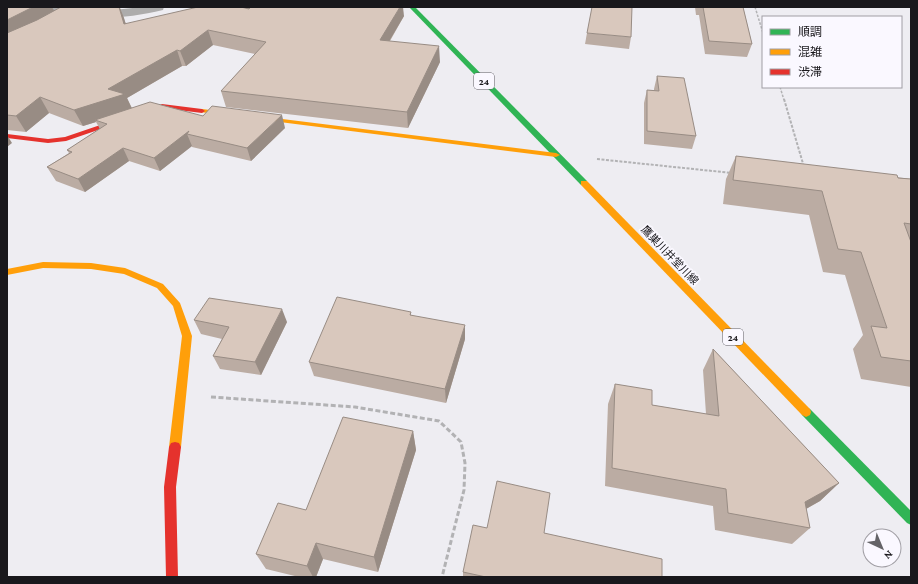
<svg xmlns="http://www.w3.org/2000/svg" width="918" height="584" font-family="'Crimson Pro','Noto Sans JP',serif">
  <style>
    .lines { fill: none; stroke-linecap: round; stroke-linejoin: round }
    .path-far2 { stroke: #b2b2b4; stroke-width: 1.5; stroke-dasharray: 2.5 1.5; stroke-linecap: butt }
    .path-far1 { stroke: #b2b2b4; stroke-width: 2; stroke-dasharray: 3 1.5; stroke-linecap: butt }
    .path { stroke: #b2b2b4; stroke-width: 3; stroke-dasharray: 5 2.5; stroke-linecap: butt }
    .street { fill: #adacac; fill-rule: evenodd }
    .fast { fill: #30b455; fill-rule: evenodd }
    .slow { fill: #ff9f0a; fill-rule: evenodd }
    .jam { fill: #e5322d; fill-rule: evenodd }
    .wall { fill: #bbaca3 }
    .shaded-wall { fill: #988c84 }
    .building { fill: #d9c8bd; stroke: #988c84 }
    .labels { text-anchor: middle; stroke-width: 3.5; stroke-linejoin: round; paint-order: stroke }
    .shield { fill: #faf8ff; stroke: #5c5b60; stroke-width: 1 }
    .shield-label { font-size: 10px; font-weight: bold; fill: #19181c }
    .street-label { font-size: 11px; fill: #19181c; stroke: #faf8ff }
  </style>
  <rect width="100%" height="100%" fill="#eeedf2"/>
  <g class="lines">
    <g class="path-far2">
      <polyline points="755,7 763,33"/>
      <polyline points="780,87 784,100"/>
    </g>
    <g class="path-far1">
      <polyline points="784,99 804,167"/>
      <polyline points="597,159 732,173"/>
    </g>
    <polyline class="path" points="211,397 355,407 439,421 461,442 465,463 464,490 442,577"/>
    <path class="street" d="M 43,7 L 68,7 L 104,11 L 142,7 L 164,7 L 163,10 C 122,20 85,20 44,10 Z"/>
    <g class="fast">
      <polygon points="409,7 415,7 587,181 587,185 581,185"/>
      <polygon points="806,407 810,409 911,511 911,525 907,523 802,415 801,412 802,409"/>
    </g>
    <g class="slow">
      <polygon points="202,109 556,153 560,155 556,157 200,112 200,110"/>
      <polygon points="581,181 587,181 810,409 811,412 810,415 806,417 802,415 581,185"/>
      <polygon points="43,262 91,263 125,268 163,284 180,303 192,336 181,447 179,451 175,452 171,451 169,447 182,336 173,306 157,288 124,274 91,269 43,268 7,275 7,269"/>
    </g>
    <g class="jam">
      <polygon points="162,104 202,109 205,111 202,113 162,108 66,141 48,143 7,138 7,134 48,139 65,137"/>
      <polygon points="175,442 179,443 181,447 176,487 178,577 166,577 164,487 169,447 171,443"/>
    </g>
  </g>
  <g class="wall">
    <polygon points="7,7 54,11 61,7 134,7 120,8 126,24 404,16 390,41 440,62 408,128 226,107 221,91 255,54 213,45 186,66 182,66 127,98 132,108 203,116 285,128 251,161 192,147 192,146 160,171 129,161 85,192 56,181 47,167 69,153 67,150 100,129 96,122 83,126 49,113 26,132 7,130"/>
    <polygon points="695,7 743,7 752,44 747,57 705,54 699,15 696,15"/>
    <polygon points="587,33 631,37 629,49 585,44"/>
    <polygon points="657,76 696,136 692,149 644,144 644,103 647,90 654,90 654,89"/>
    <polygon points="736,156 911,179 911,387 861,379 853,349 863,335 845,275 823,272 809,215 723,204 726,179"/>
    <polygon points="411,312 411,315 465,339 446,403 314,376 309,362"/>
    <polygon points="194,320 287,322 261,375 220,369 213,356 222,339 201,334"/>
    <polygon points="713,349 839,483 820,501 806,509 810,528 792,544 715,530 713,506 605,486 608,404 615,384 652,405 706,414 703,370"/>
    <polygon points="413,431 416,450 378,572 323,559 316,577 299,577 266,569 256,554 306,510"/>
    <polygon points="487,528 544,533 662,577 463,577 463,572"/>
  </g>
  <g class="shaded-wall">
    <polygon points="33,7 52,7 56,14 7,39 7,20"/>
    <polygon points="103,7 134,7 120,8 124,18 130,39"/>
    <polygon points="240,7 262,7 244,21"/>
    <polygon points="400,7 403,7 404,16 381,55 380,40"/>
    <polygon points="208,30 213,45 186,66 180,51"/>
    <polygon points="439,46 440,62 408,128 407,112"/>
    <polygon points="177,50 182,66 127,98 132,109 95,120 96,122 83,126 74,110 108,89"/>
    <polygon points="40,97 49,113 26,132 16,116"/>
    <polygon points="282,115 285,128 251,161 247,148"/>
    <polygon points="189,131 187,134 192,146 160,171 154,158"/>
    <polygon points="7,135 12,143 7,147"/>
    <polygon points="123,148 129,161 85,192 78,179"/>
    <polygon points="282,309 287,322 261,375 255,362"/>
    <polygon points="465,325 465,339 446,403 445,389"/>
    <polygon points="413,431 416,450 378,572 374,557"/>
    <polygon points="839,483 820,501 788,519 805,502"/>
    <polygon points="316,543 323,559 316,577 313,577 307,566"/>
  </g>
  <g class="building">
    <polygon points="7,7 33,7 7,20"/>
    <polygon points="61,7 119,7 124,24 198,7 241,7 249,9 251,7 400,7 380,40 439,46 407,112 221,91 266,42 208,30 180,51 177,50 108,89 125,94 74,110 40,97 16,116 7,115 7,33 37,20"/>
    <polygon points="592,7 632,7 631,37 587,33"/>
    <polygon points="703,7 743,7 752,44 709,41"/>
    <polygon points="657,76 684,78 696,136 647,131 647,90 659,91"/>
    <polygon points="150,102 203,116 212,106 282,115 247,148 187,134 189,131 154,158 123,148 78,179 47,167 72,152 67,150 107,124 95,120"/>
    <polygon points="736,156 897,175 898,178 911,179 911,224 904,223 911,242 911,361 881,357 871,326 887,328 861,252 838,249 822,191 733,180"/>
    <polygon points="337,297 411,312 410,315 465,325 445,389 309,362"/>
    <polygon points="209,298 282,309 255,362 213,356 229,327 194,320"/>
    <polygon points="713,349 839,483 805,502 810,528 728,513 726,489 612,468 615,384 652,390 652,405 719,416"/>
    <polygon points="343,417 413,431 374,557 316,543 307,566 256,554 278,503 306,510"/>
    <polygon points="497,481 550,493 544,533 662,559 662,577 486,577 463,572 473,525 487,528"/>
  </g>
  <g class="labels">
    <g class="shield">
      <rect x="474" y="73" width="20" height="16" rx="3"/>
      <rect x="723" y="329" width="20" height="16" rx="3"/>
    </g>
    <g class="shield-label">
      <text x="484" y="85">24</text>
      <text x="733" y="341">24</text>
    </g>
    <g class="street-label">
      <text transform="translate(670 255) rotate(46)" y="4">鷹巣川井堂川線</text>
    </g>
  </g>
  <rect width="918" height="584" fill="none" stroke="#19181c" stroke-width="16"/>
  <rect x="762" y="16" width="140" height="72" fill="#faf8ff" stroke="#a09ea4"/>
  <rect x="770" y="29" width="20" height="6" fill="#30b455" stroke="#a09ea4"/>
  <text x="798" y="36" font-size="12" fill="#19181c">順調</text>
  <rect x="770" y="49" width="20" height="6" fill="#ff9f0a" stroke="#a09ea4"/>
  <text x="798" y="56" font-size="12" fill="#19181c">混雑</text>
  <rect x="770" y="69" width="20" height="6" fill="#e5322d" stroke="#a09ea4"/>
  <text x="798" y="76" font-size="12" fill="#19181c">渋滞</text>
  <g transform="translate(882 548) rotate(136)"><circle r="19" fill="#faf8ff" stroke="#a09ea4"/>
  <path d="M0-3L7 15L0 10L-7 15Z" fill="#646367"/>
  <text y="-6" font-size="11" font-weight="bold" text-anchor="middle" fill="#19181c">N</text>
  </g>
</svg>
